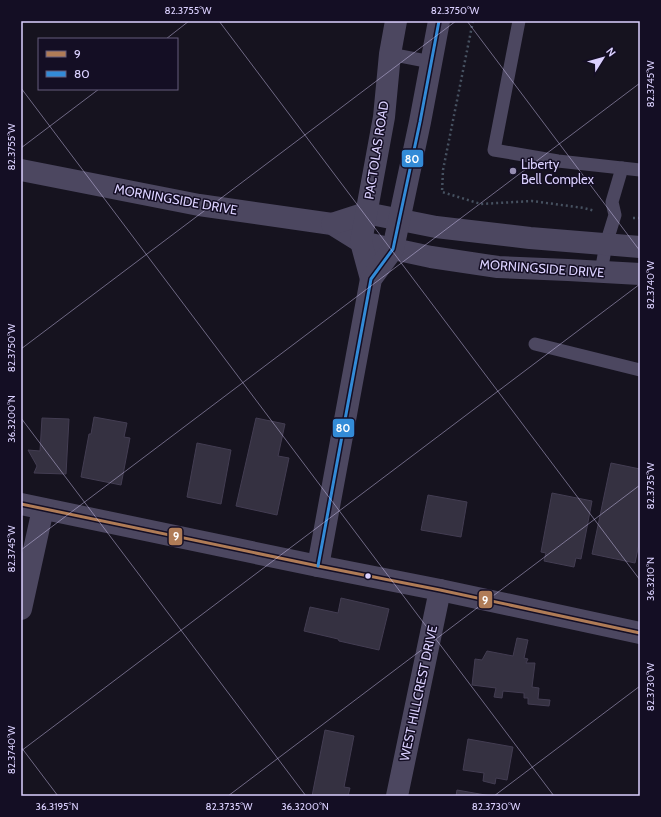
<svg xmlns="http://www.w3.org/2000/svg" width="661" height="817" font-family="Cabin,sans-serif">
  <style>
    .building { fill: #353141; stroke: #433d52 }
    .lines { fill: none; stroke-linecap: round; stroke-linejoin: round }
    .path { stroke: #465160; stroke-width: 2.5; stroke-dasharray: 2 3; stroke-linecap: butt }
    .service { stroke: #4c4760; stroke-width: 13 }
    .minor { stroke: #4c4760; stroke-width: 22 }
    .bus-1-casing { stroke: #140e24; stroke-width: 6 }
    .bus-2-casing { stroke: #140e24; stroke-width: 6 }
    .bus-1 { stroke: #b07c57; stroke-width: 3 }
    .bus-2 { stroke: #338bd7; stroke-width: 3 }
    .ticks { fill: none; stroke: #dbd1ff; stroke-width: 1; stroke-opacity: 0.45 }
    .poi-dot { fill: #968eb1; stroke: #140e24; stroke-width: 1.5 }
    .bus-dot { fill: #dbd1ff; stroke: #140e24; stroke-width: 1.5 }
    .labels { text-anchor: middle; stroke-width: 3; stroke-linejoin: round; paint-order: stroke }
    .street-label { font-size: 13px; fill: #dbd1ff; stroke: #140e24 }
    .poi-label { font-size: 13px; fill: #dbd1ff; stroke: #140e24; text-anchor: start }
    .line-badge { stroke: #140e24; stroke-width: 1.5 }
    .badge-label { font-size: 11px; text-anchor: middle; font-weight: bold; fill: #fff }
    .neatline { fill: none; stroke: #dbd1ff; stroke-width: 1.5 }
    .ticks-label { font-size: 10px; text-anchor: middle; fill: #dbd1ff }
  </style>
  <rect width="100%" height="100%" fill="#16131f"/>
  <g class="building">
    <polygon points="94,417 127,423 124,437 130,438 121,485 81,477 89,434 91,434"/>
    <polygon points="42,418 69,419 66,474 34,473 37,466 28,450 40,451"/>
    <polygon points="256,418 285,424 278,456 289,458 277,515 236,506"/>
    <polygon points="197,443 231,450 221,504 187,497"/>
    <polygon points="611,463 640,469 640,518 639,521 640,521 640,539 635,563 592,554"/>
    <polygon points="552,493 592,501 581,559 576,558 574,567 544,561 546,553 541,552"/>
    <polygon points="428,495 467,502 461,537 421,530"/>
    <polygon points="341,598 389,609 379,650 339,641 338,639 304,631 310,607 338,613"/>
    <polygon points="517,638 528,640 524,658 528,659 526,663 535,663 532,687 539,688 538,699 550,700 549,706 528,704 528,698 524,698 524,693 503,691 502,698 494,697 496,688 472,685 475,659 482,660 487,651 513,656"/>
    <polygon points="325,730 354,736 344,787 350,788 348,796 312,796"/>
    <polygon points="468,739 513,747 507,780 496,778 495,784 483,781 484,773 463,770"/>
    <polygon points="457,790 491,796 456,796"/>
  </g>
  <g class="lines">
    <g class="path">
      <polyline points="473,21 443,170 442,192 481,204 532,201 584,208 595,211"/>
      <polyline points="633,218 640,218"/>
    </g>
    <g class="service">
      <polyline points="519,21 494,150 558,161 640,170"/>
      <polyline points="390,54 431,62"/>
      <polyline points="601,272 606,244 615,215 612,202 622,168"/>
      <polyline points="535,344 640,370"/>
    </g>
    <g class="minor">
      <polyline points="21,170 199,205 332,224 361,242 431,257 498,267 568,270 640,274"/>
      <polyline points="332,224 366,213 436,227 530,238 640,247"/>
      <polyline points="371,279 361,242 384,117 390,54 396,21"/>
      <polyline points="21,504 318,566 440,590 640,633"/>
      <polyline points="318,566 371,279 393,249 420,122 439,21"/>
      <polyline points="21,609 43,509"/>
      <polyline points="397,796 440,590"/>
    </g>
    <defs>
      <polyline id="bus-1" points="21,504 318,566 440,590 640,633"/>
      <polyline id="bus-2" points="318,566 371,279 393,249 420,122 439,21"/>
    </defs>
    <use href="#bus-1" class="bus-1-casing"/>
    <use href="#bus-2" class="bus-2-casing"/>
    <use href="#bus-1" class="bus-1"/>
    <use href="#bus-2" class="bus-2"/>
  </g>
  <path class="ticks" d="M 219,21 L 640,580M 467,21 L 640,251M 166,39 L 189,21M 21,88 L 554,796M 21,148 L 99,89M 21,349 L 456,21M 21,418 L 306,796M 21,550 L 640,83M 21,747 L 58,796M 21,751 L 640,284M 228,796 L 640,485M 494,796 L 640,686"/>
  <circle class="poi-dot" cx="513" cy="171" r="4"/>
  <circle class="bus-dot" cx="368" cy="576" r="3.5"/>
  <g class="labels">
    <g class="street-label">
      <text transform="translate(376 150) rotate(-81)" y="5">PACTOLAS ROAD</text>
      <text transform="translate(176 199) rotate(10)" y="5">MORNINGSIDE DRIVE</text>
      <text transform="translate(542 268) rotate(4)" y="5">MORNINGSIDE DRIVE</text>
      <text transform="translate(418 693) rotate(-78)" y="5">WEST HILLCREST DRIVE</text>
    </g>
    <g class="poi-label">
      <text x="521" y="169">Liberty<tspan x="521" dy="15">Bell Complex</tspan></text>
    </g>
  </g>
  <g class="line-badge">
    <rect x="401" y="149" width="23" height="19" rx="4" fill="#338bd7"/>
    <rect x="332" y="418" width="23" height="20" rx="4" fill="#338bd7"/>
    <rect x="168" y="527" width="15" height="19" rx="4" fill="#b07c57"/>
    <rect x="478" y="590" width="15" height="19" rx="4" fill="#b07c57"/>
  </g>
  <g class="badge-label">
    <text x="412" y="163">80</text>
    <text x="343" y="432">80</text>
    <text x="176" y="540">9</text>
    <text x="485" y="604">9</text>
  </g>
  <rect width="661" height="817" fill="none" stroke="#140e24" stroke-width="44"/>
  <rect x="38" y="38" width="140" height="52" fill="#140e24" stroke="#645c7c"/>
  <rect x="46" y="51" width="20" height="6" fill="#b07c57" stroke="#645c7c"/>
  <text x="74" y="58" font-size="12" fill="#dbd1ff">9</text>
  <rect x="46" y="71" width="20" height="6" fill="#338bd7" stroke="#645c7c"/>
  <text x="74" y="78" font-size="12" fill="#dbd1ff">80</text>
  <g transform="translate(603 58) rotate(53)" stroke="#140e24" stroke-width="3" paint-order="stroke">
  <path d="M0-3L7 15L0 10L-7 15Z" fill="#dbd1ff"/>
  <text y="-6" font-size="11" font-weight="bold" text-anchor="middle" fill="#dbd1ff">N</text>
  </g>
  <rect x="22" y="22" width="617" height="773" class="neatline"/>
  <g class="ticks-label">
    <text x="188" y="14">82.3755°W</text>
    <text x="455" y="14">82.3750°W</text>
    <text transform="translate(650 84) rotate(-90)" y="4">82.3745°W</text>
    <text transform="translate(11 147) rotate(-90)" y="4">82.3755°W</text>
    <text transform="translate(650 285) rotate(-90)" y="4">82.3740°W</text>
    <text transform="translate(11 348) rotate(-90)" y="4">82.3750°W</text>
    <text transform="translate(11 419) rotate(-90)" y="4">36.3200°N</text>
    <text transform="translate(650 486) rotate(-90)" y="4">82.3735°W</text>
    <text transform="translate(11 549) rotate(-90)" y="4">82.3745°W</text>
    <text transform="translate(650 579) rotate(-90)" y="4">36.3210°N</text>
    <text transform="translate(650 687) rotate(-90)" y="4">82.3730°W</text>
    <text transform="translate(11 750) rotate(-90)" y="4">82.3740°W</text>
    <text x="57" y="810">36.3195°N</text>
    <text x="229" y="810">82.3735°W</text>
    <text x="305" y="810">36.3200°N</text>
    <text x="496" y="810">82.3730°W</text>
  </g>
</svg>
